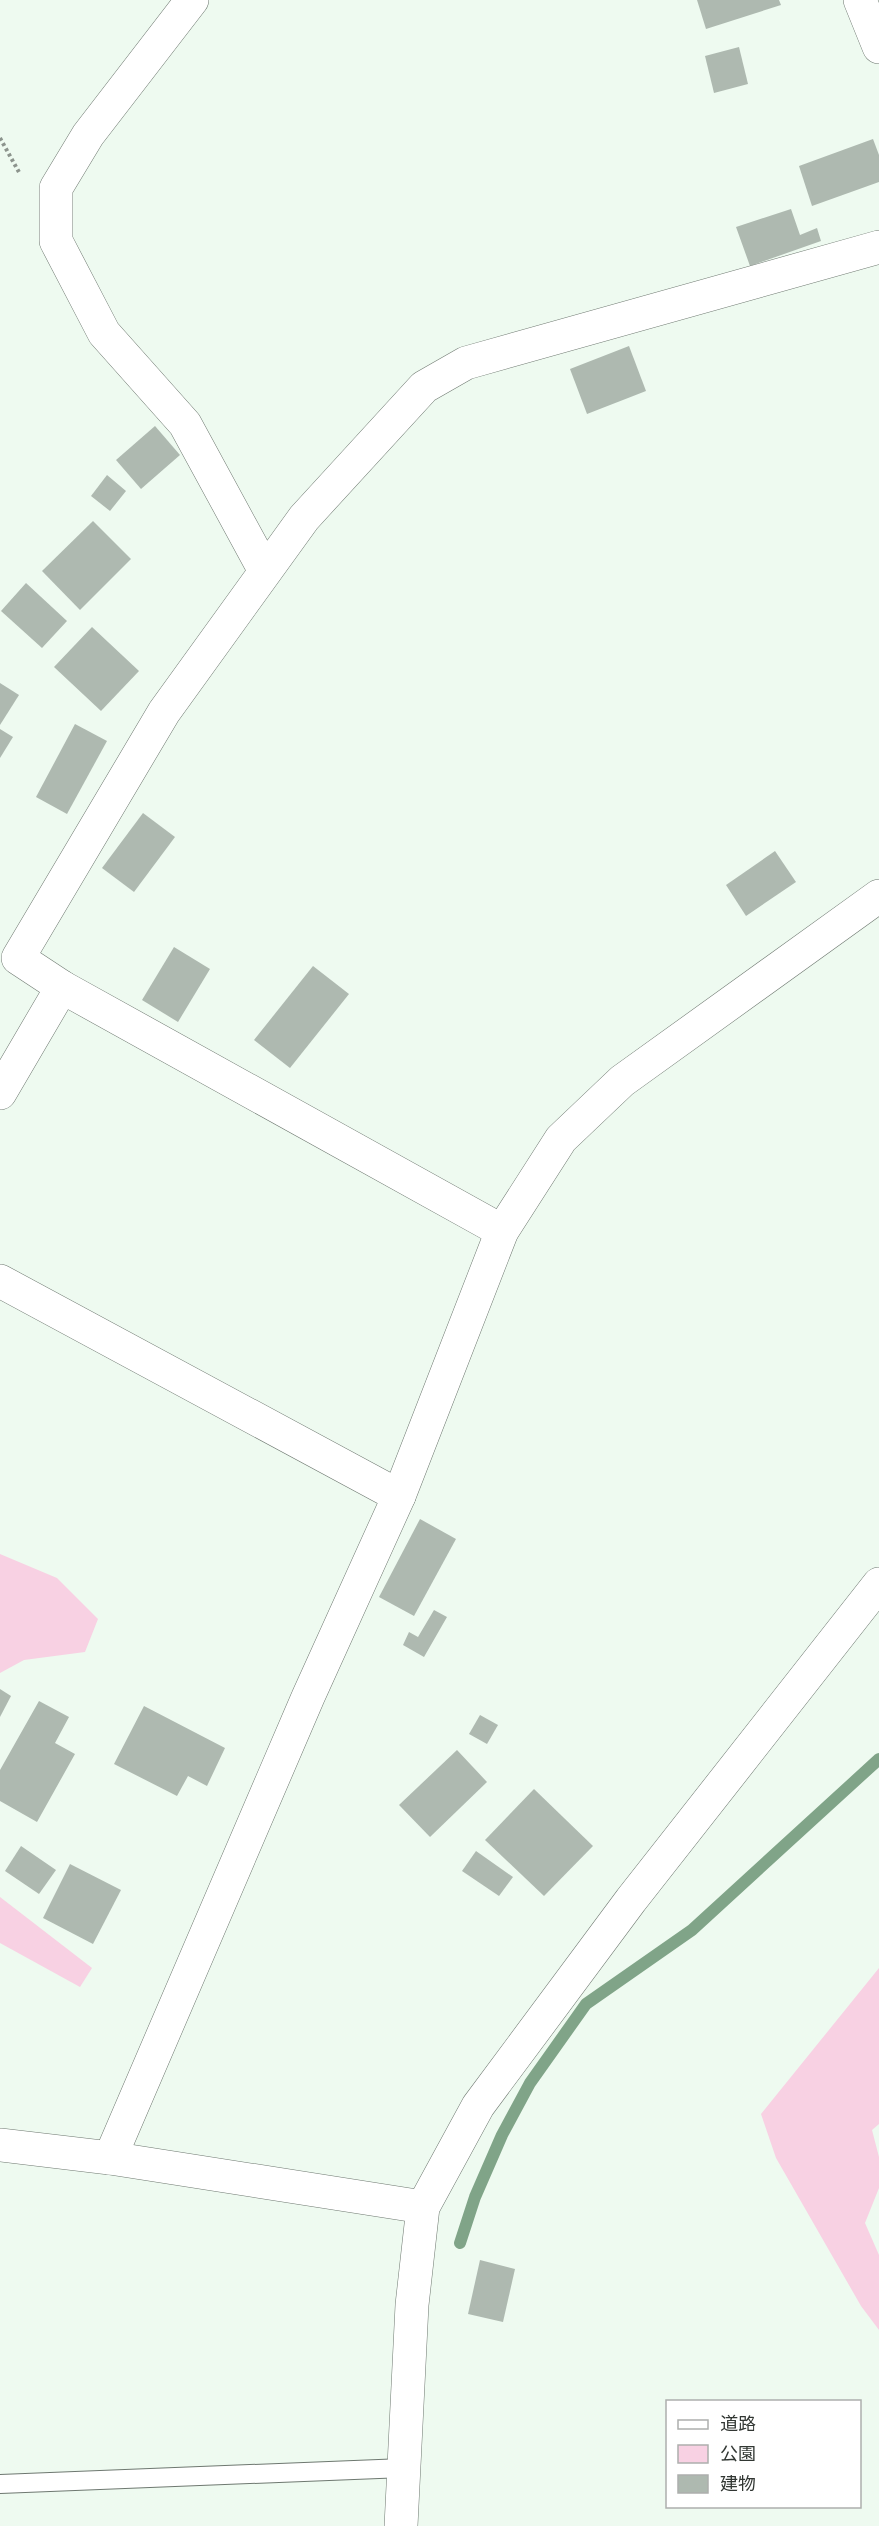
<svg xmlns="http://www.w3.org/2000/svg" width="879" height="2526" font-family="'Archivo Narrow','Noto Sans JP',sans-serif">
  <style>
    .green { fill: #f8d1e3 }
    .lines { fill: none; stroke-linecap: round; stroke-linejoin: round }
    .stream { stroke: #80a488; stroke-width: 12 }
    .building { fill: #aeb9b0 }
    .service-casing { stroke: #6e7870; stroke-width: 20 }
    .minor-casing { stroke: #6e7870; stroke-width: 34 }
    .path { stroke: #8c948d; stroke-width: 4; stroke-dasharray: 3 3; stroke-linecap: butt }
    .service { stroke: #fff; stroke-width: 18 }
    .minor { stroke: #fff; stroke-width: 33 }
  </style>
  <rect width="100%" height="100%" fill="#eefaf0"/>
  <g class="green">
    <polygon points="0,1554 57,1578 98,1619 85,1652 24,1660 0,1673"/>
    <polygon points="0,1897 92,1968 80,1987 0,1943"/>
    <polygon points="879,1968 879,2124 872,2130 879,2157 879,2188 865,2223 879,2255 879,2330 861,2306 776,2158 761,2114"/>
  </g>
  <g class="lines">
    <polyline class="stream" points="460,2243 475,2197 502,2135 530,2083 586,2004 692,1930 879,1759"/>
  </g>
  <g class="building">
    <polygon points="697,0 779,0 781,5 706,29"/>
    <polygon points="739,47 748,84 714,93 705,56"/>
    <polygon points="873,139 879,155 879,182 812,206 799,166"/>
    <polygon points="791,209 800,235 817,228 821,241 750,266 736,227"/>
    <polygon points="629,346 646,391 587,414 570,369"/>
    <polygon points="155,426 180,455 141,489 116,460"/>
    <polygon points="107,475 126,491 110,511 91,496"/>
    <polygon points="93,521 131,559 80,610 42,571"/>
    <polygon points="26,583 67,621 42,648 1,611"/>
    <polygon points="92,627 139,671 101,711 54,667"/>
    <polygon points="0,683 19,695 0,725"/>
    <polygon points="75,724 107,741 67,814 36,797"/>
    <polygon points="0,729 13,737 0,758"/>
    <polygon points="143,813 175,837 134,892 102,868"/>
    <polygon points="775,851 796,882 746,916 726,885"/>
    <polygon points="174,947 210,969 178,1022 142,1000"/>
    <polygon points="313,966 349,994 290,1068 254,1040"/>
    <polygon points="420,1519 456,1539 414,1616 379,1597"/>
    <polygon points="434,1610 447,1617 424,1657 403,1645 409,1632 418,1637"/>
    <polygon points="0,1689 11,1696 0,1717"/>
    <polygon points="39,1701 69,1717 55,1743 75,1754 37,1822 0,1801 0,1770"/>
    <polygon points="144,1706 225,1748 207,1786 188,1776 177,1796 114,1764"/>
    <polygon points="480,1715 498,1725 487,1744 469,1734"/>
    <polygon points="457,1750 487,1782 430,1837 399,1805"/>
    <polygon points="534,1789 593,1846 544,1896 485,1840"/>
    <polygon points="21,1846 56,1870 39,1894 5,1871"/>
    <polygon points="476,1851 513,1877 499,1896 462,1871"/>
    <polygon points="70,1864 121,1890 93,1944 43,1918"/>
    <polygon points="480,2260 515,2269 503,2322 468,2314"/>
  </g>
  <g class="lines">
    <defs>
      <polyline id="service" points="0,2484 404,2468"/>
      <g id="minor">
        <polyline points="192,0 88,135 56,188 56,241 104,333 185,424 265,571"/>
        <polyline points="860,0 879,47"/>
        <polyline points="0,1093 62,987"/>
        <polyline points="502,1231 62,987 18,958 164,712 304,518 424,387 466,363 879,247"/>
        <polyline points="0,1281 399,1496"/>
        <polyline points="0,2145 110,2158 423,2207"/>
        <polyline points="110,2158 308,1697 399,1496 502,1231 561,1139 622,1081 879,896"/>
        <polyline points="401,2526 412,2305 423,2207 478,2106 631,1900 879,1584"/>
      </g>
    </defs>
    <use href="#service" class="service-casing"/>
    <use href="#minor" class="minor-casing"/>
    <polyline class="path" points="0,138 20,174"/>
    <use href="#service" class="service"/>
    <use href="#minor" class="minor"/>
  </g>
  <rect x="666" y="2400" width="195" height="108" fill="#ffffff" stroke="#adafad" stroke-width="1.5"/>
  <rect x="678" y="2420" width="30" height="9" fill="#ffffff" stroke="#adafad" stroke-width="1.5"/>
  <text x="720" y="2430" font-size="18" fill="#323733">道路</text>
  <rect x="678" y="2445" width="30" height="18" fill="#f8d1e3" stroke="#adafad" stroke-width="1.5"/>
  <text x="720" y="2460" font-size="18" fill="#323733">公園</text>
  <rect x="678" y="2475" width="30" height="18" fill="#aeb9b0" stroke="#adafad" stroke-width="1.5"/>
  <text x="720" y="2490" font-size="18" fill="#323733">建物</text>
</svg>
